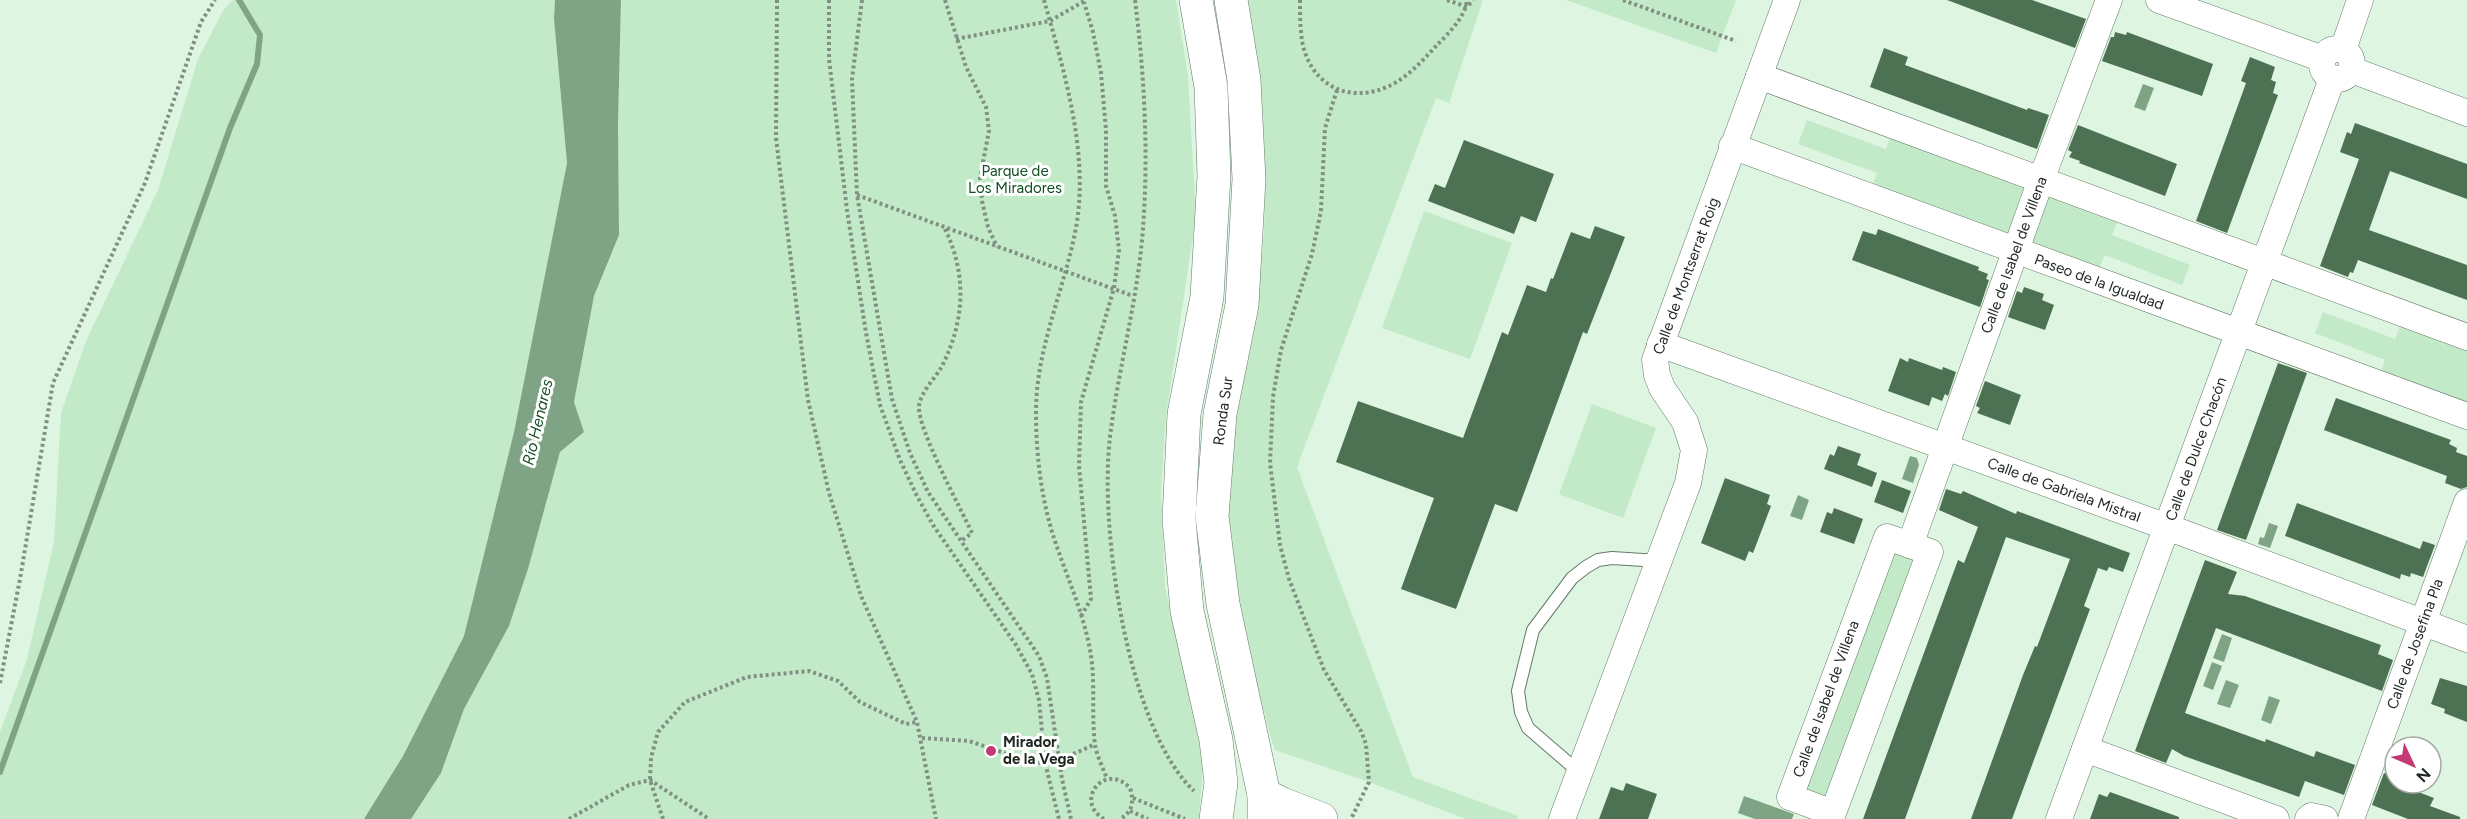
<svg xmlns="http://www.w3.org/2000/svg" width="2467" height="819" font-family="Figtree,sans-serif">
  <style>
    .green { fill: #c2eac8 }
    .water { fill: #7fa485 }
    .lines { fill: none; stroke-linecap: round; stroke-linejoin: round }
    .stream { stroke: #7fa485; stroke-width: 6 }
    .building { fill: #4d7153 }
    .lane-casing { stroke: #657967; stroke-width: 14 }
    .street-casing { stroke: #657967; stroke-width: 27 }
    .secondary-casing { stroke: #657967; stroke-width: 34 }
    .path { stroke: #809082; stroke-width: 4; stroke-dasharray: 3 3; stroke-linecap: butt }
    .lane { stroke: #fff; stroke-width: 12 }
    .street { stroke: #fff; stroke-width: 26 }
    .secondary { stroke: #fff; stroke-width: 33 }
    .poi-dot { fill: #c23973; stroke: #fff; stroke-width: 2 }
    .labels { text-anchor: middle; stroke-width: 6; stroke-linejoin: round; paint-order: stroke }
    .park-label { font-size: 15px; fill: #124d23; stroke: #fff }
    .street-label { font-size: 15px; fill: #1e261f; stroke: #fff }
    .poi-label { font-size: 15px; font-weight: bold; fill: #1e261f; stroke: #fff; text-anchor: start }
    .water-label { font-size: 16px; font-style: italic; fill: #185127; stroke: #fff }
  </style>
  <rect width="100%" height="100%" fill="#def6e1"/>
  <g class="green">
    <polygon points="233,0 555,0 554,19 567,163 514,432 464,636 403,756 364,819 0,819 0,732 27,659 54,542 61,413 86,341 158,190 198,59 224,9"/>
    <polygon points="621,0 1176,0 1188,76 1196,216 1166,416 1161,488 1165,586 1203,762 1199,819 411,819 441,773 464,709 509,626 528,569 560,452 584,432 574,402 594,296 619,235 618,123"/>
    <path d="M 1248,0 L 1483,0 L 1449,103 L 1436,98 L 1297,467 L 1413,777 L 1518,816 L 1517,819 L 1466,819 L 1369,782 L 1275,750 L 1270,735 C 1259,687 1241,639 1234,590 C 1231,564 1229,535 1228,509 C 1227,436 1247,365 1258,293 C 1271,196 1265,96 1248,0 Z"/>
    <polygon points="1566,0 1736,0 1716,53"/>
    <polygon points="1807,120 1886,149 1892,133 2031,184 2011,240 1871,189 1877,173 1798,144"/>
    <polygon points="2047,189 2119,217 2112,235 2190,265 2182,285 2105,255 2097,273 2025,244"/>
    <polygon points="1424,211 1512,243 1470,359 1382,328"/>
    <polygon points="2323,312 2395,339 2402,320 2467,344 2467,408 2380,375 2385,360 2315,333"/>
    <polygon points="1592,404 1656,428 1623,518 1559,494"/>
    <polygon points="1892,549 1918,559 1829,801 1803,791"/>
  </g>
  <g class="water">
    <polygon points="555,0 621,0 618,123 619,235 594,296 574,402 584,432 560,452 528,569 509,626 464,709 441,773 411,819 364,819 403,756 464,636 514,432 567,163 554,19"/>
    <polygon points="2143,84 2154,88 2145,111 2134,107"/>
    <polygon points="1910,456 1917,458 1919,465 1913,483 1902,479"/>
    <polygon points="1798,495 1809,500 1802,520 1790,516"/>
    <polygon points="2269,523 2278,526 2270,548 2258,544 2260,537 2264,538"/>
    <polygon points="2222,634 2232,638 2224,662 2213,658"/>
    <polygon points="2212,662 2222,666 2213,690 2203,686"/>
    <polygon points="2226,680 2239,685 2230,708 2217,704"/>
    <polygon points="2269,696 2280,700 2271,724 2261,720"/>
    <polygon points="1744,796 1794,814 1792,819 1755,819 1738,813"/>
  </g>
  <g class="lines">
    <polyline class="stream" points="0,772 230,128 257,64 260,35 239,0"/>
  </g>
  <g class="building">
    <polygon points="1947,0 2032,0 2086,19 2075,48"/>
    <polygon points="2115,32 2126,35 2127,32 2213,64 2202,96 2102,61 2111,37 2114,37"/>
    <polygon points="1884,48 1908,57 1905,65 2027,110 2028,108 2049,115 2037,149 1870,87"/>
    <polygon points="2250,57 2275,67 2271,80 2276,82 2273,93 2278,95 2227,233 2196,221 2246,83 2241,81"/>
    <polygon points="2355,123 2467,164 2467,199 2390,171 2369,230 2467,265 2467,300 2358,260 2353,273 2350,272 2348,277 2320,266 2359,159 2340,152 2347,132 2351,134"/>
    <polygon points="2078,125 2177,164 2165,196 2079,163 2080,161 2069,157 2072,152 2068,150"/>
    <polygon points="1464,140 1554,174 1536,222 1521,216 1514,234 1428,201 1435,184 1445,188"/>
    <polygon points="1595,226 1625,237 1587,334 1583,332 1517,512 1495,504 1456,609 1401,589 1434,498 1336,462 1358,401 1463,438 1502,332 1508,335 1527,285 1546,292 1551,278 1553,279 1571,232 1590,239"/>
    <polygon points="1878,229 1979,267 1978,270 1988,274 1986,279 1989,280 1980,307 1852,260 1863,231 1876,235"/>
    <polygon points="2024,287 2044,294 2042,300 2054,305 2045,330 2008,317 2017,291 2022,293"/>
    <polygon points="1900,358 1908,362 1909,358 1942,370 1943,367 1956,372 1948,396 1945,394 1942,401 1932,397 1929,406 1888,391"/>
    <polygon points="2278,363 2307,373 2246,540 2217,530"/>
    <polygon points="1985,381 2021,395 2010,425 1977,413 1980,408 1976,406"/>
    <polygon points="2336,398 2451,440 2449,444 2457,448 2456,452 2467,456 2467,487 2461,489 2445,483 2447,476 2324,430"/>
    <polygon points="1838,446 1861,454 1857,465 1877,473 1872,487 1824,469 1830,454 1834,456"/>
    <polygon points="1725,478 1770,495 1767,504 1771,506 1753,553 1749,551 1745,561 1701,543"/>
    <polygon points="1882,480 1911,491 1903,513 1874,502"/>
    <polygon points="1946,489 1961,494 1963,491 2016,514 2017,511 2130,553 2123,572 2109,567 2107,571 2098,568 2084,606 2090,609 2012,819 1971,819 2023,675 2035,646 2037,647 2070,559 2006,537 1905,819 1863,819 1958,560 1964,563 1978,527 1939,510"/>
    <polygon points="2297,503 2420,549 2423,541 2435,545 2423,577 2411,573 2410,577 2401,574 2400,579 2285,536"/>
    <polygon points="1834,508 1863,519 1854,544 1820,532 1827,512 1832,514"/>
    <polygon points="2205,560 2237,572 2228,594 2245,596 2381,645 2378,654 2393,660 2382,691 2216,628 2185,713 2265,742 2266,739 2314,757 2316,751 2355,765 2344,795 2305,781 2299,797 2184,756 2172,749 2166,763 2135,751"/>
    <polygon points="2440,678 2467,686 2467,722 2444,713 2445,709 2431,704"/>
    <polygon points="2384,773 2395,777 2395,783 2415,785 2413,790 2434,798 2430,806 2460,817 2460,819 2408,819 2372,805"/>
    <polygon points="1626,783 1657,794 1648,819 1599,819 1611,787 1623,791"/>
    <polygon points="2110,792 2179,817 2179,819 2090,819 2099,794 2107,797"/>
  </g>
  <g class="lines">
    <defs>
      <polyline id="lane" points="1579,772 1528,728 1521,712 1518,691 1533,630 1572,578 1586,567 1598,560 1612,558 1659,561"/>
      <g id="street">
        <polyline points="2159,0 2323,59"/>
        <circle cx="2337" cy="64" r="15"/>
        <polyline points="2343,50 2360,0"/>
        <polyline points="2352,70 2467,113"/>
        <polyline points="1759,76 2467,337"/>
        <polyline points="1732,146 2467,416"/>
        <polyline points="1660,344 2167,527 2467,639"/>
        <polygon points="1887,537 1930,552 1833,813 1790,797"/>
        <polyline points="1910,545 2041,180 2109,0"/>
        <polyline points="2085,749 2276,819"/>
        <polyline points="1562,819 1688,483 1694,450 1685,422 1662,388 1657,375 1655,360 1787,0"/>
        <polyline points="2059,819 2332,79"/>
        <polyline points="2308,819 2311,816 2325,819"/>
        <polyline points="2351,819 2467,502"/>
      </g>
      <g id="secondary">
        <polyline points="1196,0 1211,87 1214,176 1207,297 1184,414 1179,519 1187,611 1216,740 1221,783 1216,819"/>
        <polyline points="1231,0 1244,80 1249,179 1242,305 1220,414 1212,516 1223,604 1264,795 1264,819"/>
        <polyline points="1264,795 1282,804 1321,819"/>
      </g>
    </defs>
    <use href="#lane" class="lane-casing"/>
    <use href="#street" class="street-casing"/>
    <use href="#secondary" class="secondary-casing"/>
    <g class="path">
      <polyline points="777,0 776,138 808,400 829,493 861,596 917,722 936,819"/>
      <polyline points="829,0 829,59 847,210 866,333 880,405 900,460 917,496 933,525 1016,645 1032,674 1039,700 1045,763 1059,819"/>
      <polyline points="862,0 852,79 857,195 892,399 910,453 928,492 1039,656 1047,678 1062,779 1071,819"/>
      <polyline points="945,0 966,67 986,107 989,131 980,178 982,201 988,227 997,247"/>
      <path d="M 1044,0 C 1064,71 1088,149 1077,222 C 1066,287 1036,346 1036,412 C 1036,454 1041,498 1054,538 C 1066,575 1083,611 1090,650 C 1096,681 1091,713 1095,745 C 1097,756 1103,768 1107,779"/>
      <path d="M 1135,0 C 1145,79 1149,161 1142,240 C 1136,306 1118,371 1110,437 C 1099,527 1127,728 1194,791"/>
      <path d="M 1300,0 C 1300,15 1300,31 1303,46 C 1316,96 1365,106 1404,77 C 1416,68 1427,56 1437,45 C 1448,34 1466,16 1467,0"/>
      <polyline points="1447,0 1467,7 1473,0"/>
      <polyline points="1623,0 1736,41"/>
      <polyline points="956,39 1050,21 1086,0"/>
      <polyline points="1337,90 1325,128 1321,211 1312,254 1281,350 1273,397 1270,463 1280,545 1289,579 1324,670 1361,731 1366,744 1369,782 1351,819"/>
      <polyline points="857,195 1133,296"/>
      <path d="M 945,229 C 967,274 965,321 942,366 C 935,379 921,391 919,406 C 917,428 961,509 972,533 L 961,541"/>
      <polyline points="1081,616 1091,599 1079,466 1081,402 1114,288 1119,250 1115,216 1106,186 1106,130 1101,73 1093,32 1084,2"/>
      <polyline points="0,683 20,579 53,383 145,183 201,22 215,0"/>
      <path d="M 922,738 L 969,741 L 1034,763 C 1054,763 1077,753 1095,744"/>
      <polyline points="1133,798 1185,819"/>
      <polyline points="1130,811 1148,819"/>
      <polyline points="569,819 629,785 650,780 709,819"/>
      <polyline points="663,819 650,780 651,758 658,732 685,702 747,677 809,671 838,681 860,702 906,724 917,722"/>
      <path d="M 1104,819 C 1073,801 1105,761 1130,788 C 1134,801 1133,812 1120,819"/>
    </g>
    <use href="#lane" class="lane"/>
    <use href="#street" class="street"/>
    <use href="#secondary" class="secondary"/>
  </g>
  <circle class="poi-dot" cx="991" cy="751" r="6"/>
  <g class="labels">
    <g class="park-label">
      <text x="1015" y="176">Parque de<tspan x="1015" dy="17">Los Miradores</tspan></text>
    </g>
    <g class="street-label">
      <text transform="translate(2014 255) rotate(-70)" y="5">Calle de Isabel de Villena</text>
      <text transform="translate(1686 276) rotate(-70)" y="5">Calle de Montserrat Roig</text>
      <text transform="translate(2099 282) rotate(20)" y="5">Paseo de la Igualdad</text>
      <text transform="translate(1223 411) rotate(-82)" y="5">Ronda Sur</text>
      <text transform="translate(2196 449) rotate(-70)" y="5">Calle de Dulce Chacón</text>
      <text transform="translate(2064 490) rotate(20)" y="5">Calle de Gabriela Mistral</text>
      <text transform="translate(2415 644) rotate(-70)" y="5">Calle de Josefina Pla</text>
      <text transform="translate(1826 699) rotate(-70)" y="5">Calle de Isabel de Villena</text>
    </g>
    <g class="poi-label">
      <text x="1003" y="747">Mirador<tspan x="1003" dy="17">de la Vega</tspan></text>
    </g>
    <g class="water-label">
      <text transform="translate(537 422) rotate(-77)" y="6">Río Henares</text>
    </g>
  </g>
  <g transform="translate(2413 765) rotate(134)"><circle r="28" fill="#ffffff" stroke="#a5a8a5" stroke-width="1.5"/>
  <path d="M0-4.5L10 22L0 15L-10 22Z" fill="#c23973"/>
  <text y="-9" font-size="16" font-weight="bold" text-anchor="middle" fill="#1e261f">N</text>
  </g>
</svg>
